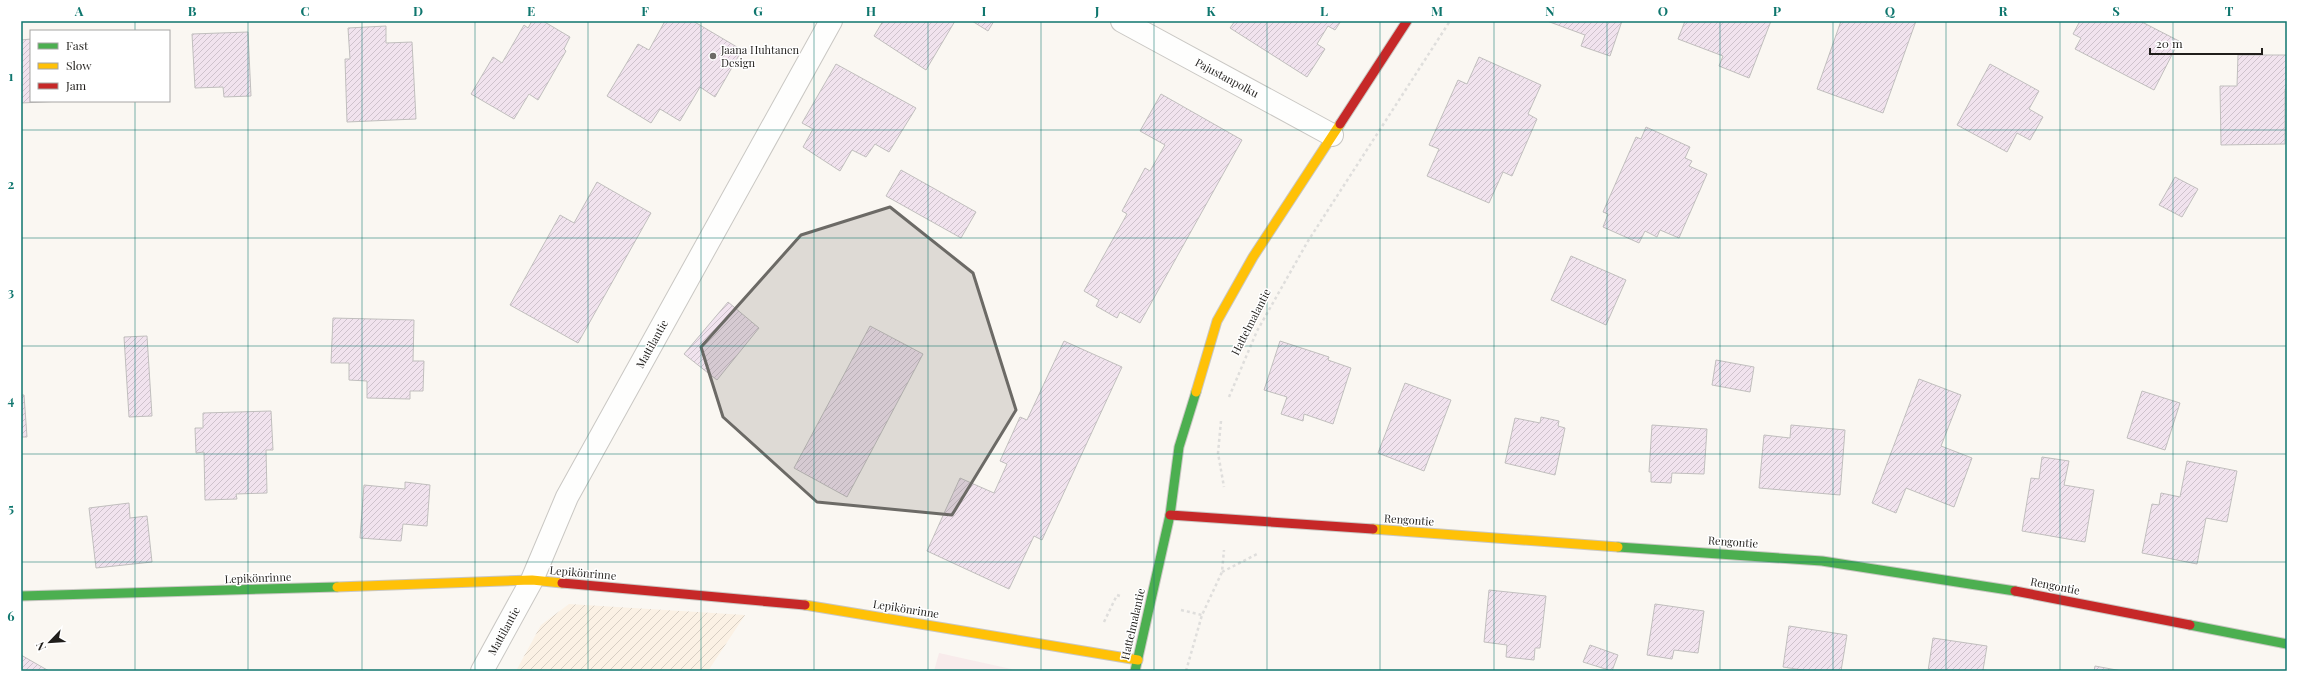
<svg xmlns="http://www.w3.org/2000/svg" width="2308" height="692" font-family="'Playfair Display',serif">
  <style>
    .commercial { fill: #f8ebeb }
    .industrial { fill: url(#industrial-furrows) }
    .building { fill: url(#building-hatch); stroke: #c1bfbe }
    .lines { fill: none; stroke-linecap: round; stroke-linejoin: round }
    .street-casing { stroke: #c9c7c3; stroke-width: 24 }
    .fast-casing { stroke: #c9c7c3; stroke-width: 11 }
    .slow-casing { stroke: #c9c7c3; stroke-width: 11 }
    .jam-casing { stroke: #c9c7c3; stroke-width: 11 }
    .path { stroke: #dfdedc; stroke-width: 2.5; stroke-dasharray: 3 3; stroke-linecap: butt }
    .street { stroke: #fefefd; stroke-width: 22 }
    .fast { stroke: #4caf50; stroke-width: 9 }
    .slow { stroke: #ffc107; stroke-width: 9 }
    .jam { stroke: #c62828; stroke-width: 9 }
    .marked { fill: #6c6a66; fill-opacity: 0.2; stroke: #6c6a66; stroke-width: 3; stroke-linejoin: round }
    .grid { fill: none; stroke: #0f766e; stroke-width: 1; stroke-opacity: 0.55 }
    .poi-dot { fill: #6c6a66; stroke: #fff; stroke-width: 1.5 }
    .labels { text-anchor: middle; stroke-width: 3; stroke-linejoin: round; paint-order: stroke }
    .poi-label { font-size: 11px; fill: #201e1b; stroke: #fff; text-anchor: start }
    .street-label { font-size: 11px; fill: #201e1b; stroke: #fff }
    .neatline { fill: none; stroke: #0f766e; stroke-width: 1.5 }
    .grid-label { font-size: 13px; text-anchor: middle; font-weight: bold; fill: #0f766e }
  </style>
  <defs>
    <pattern id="industrial-furrows" width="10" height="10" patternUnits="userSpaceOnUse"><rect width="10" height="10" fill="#fbf1e4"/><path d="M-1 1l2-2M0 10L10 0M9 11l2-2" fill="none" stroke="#d7cec3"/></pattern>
    <pattern id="building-hatch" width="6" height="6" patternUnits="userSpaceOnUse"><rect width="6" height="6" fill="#f1e3ee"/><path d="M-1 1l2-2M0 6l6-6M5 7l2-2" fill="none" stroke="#cec2cc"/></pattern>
  </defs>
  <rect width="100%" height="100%" fill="#faf7f2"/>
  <polygon class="commercial" points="939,653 1020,671 934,671"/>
  <polygon class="industrial" points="569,604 745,615 708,671 516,671 541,625"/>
  <g class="building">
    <polygon points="532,21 543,21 570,37 564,49 566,51 538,100 529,94 514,119 471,94 493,57 502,63 524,25 528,28"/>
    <polygon points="665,21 693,21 742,50 715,97 700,87 680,121 660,109 651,123 607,96 638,44 649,50"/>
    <polygon points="883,21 955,21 926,70 874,36"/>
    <polygon points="972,21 994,21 988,31"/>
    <polygon points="1235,21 1341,21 1335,30 1328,26 1317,44 1325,49 1307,77 1230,28"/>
    <polygon points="1547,21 1622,21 1610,56 1581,46 1585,35"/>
    <polygon points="1685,21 1771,21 1749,78 1719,66 1723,56 1678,39"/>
    <polygon points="1841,21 1916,21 1883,113 1817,89"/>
    <polygon points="2080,21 2140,21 2179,41 2154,90 2075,49 2081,38 2073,34"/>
    <polygon points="386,26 386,43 412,42 416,119 347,122 345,59 350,59 348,28"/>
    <polygon points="248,32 251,96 224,97 223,87 195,88 192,34"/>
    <polygon points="31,39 31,101 62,101 21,103 21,40"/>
    <polygon points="2238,55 2287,55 2287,89 2285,89 2285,144 2221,145 2220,86 2237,86"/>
    <polygon points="1479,57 1541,85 1528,114 1537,119 1512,176 1503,172 1489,203 1427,176 1439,149 1429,145 1458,80 1467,84"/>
    <polygon points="836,64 916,108 889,152 875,144 866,157 852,150 840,171 803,147 813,129 802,123"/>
    <polygon points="1990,64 2039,91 2029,109 2043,117 2030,140 2017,133 2007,152 1957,125"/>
    <polygon points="1161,94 1242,140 1140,323 1120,312 1117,318 1096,306 1099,300 1084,291 1127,214 1122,211 1145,168 1150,171 1165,145 1140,131"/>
    <polygon points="1646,127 1690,147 1685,158 1692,161 1689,166 1707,174 1679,238 1660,230 1657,237 1645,231 1639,243 1603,227 1608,214 1603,212 1636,137 1641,139"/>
    <polygon points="901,170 976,212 961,238 886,196"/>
    <polygon points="2175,177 2198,189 2182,217 2159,205"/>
    <polygon points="597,182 651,213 578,343 510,305 560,215 574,223"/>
    <polygon points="1571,256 1626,280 1606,325 1551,300"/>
    <polygon points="728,302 759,328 717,380 684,354"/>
    <polygon points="333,318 414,320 413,361 424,361 423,391 410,391 410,399 367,398 367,381 349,380 349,363 331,363"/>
    <polygon points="870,326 923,354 847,497 794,468"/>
    <polygon points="147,336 152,416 129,417 124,337"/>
    <polygon points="1064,341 1122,367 1042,540 1034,536 1009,589 927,551 960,478 994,493 1007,464 1000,461 1020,417 1027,420"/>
    <polygon points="1280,341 1329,357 1328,360 1351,368 1333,424 1304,414 1303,421 1281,414 1287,397 1264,390"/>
    <polygon points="1716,360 1754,367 1750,392 1712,385"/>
    <polygon points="1919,379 1961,395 1941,446 1972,458 1954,507 1906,488 1896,513 1872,503"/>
    <polygon points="1405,383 1451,400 1424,471 1378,453"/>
    <polygon points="2142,391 2180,403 2165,450 2127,438"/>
    <polygon points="21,395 24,395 27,437 21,437"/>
    <polygon points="271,411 273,450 266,450 267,493 236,494 237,499 205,500 204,452 196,453 195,428 203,428 203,413"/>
    <polygon points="1541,417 1559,421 1558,426 1565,428 1555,475 1505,463 1515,418 1540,423"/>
    <polygon points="1652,425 1707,429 1704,474 1672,473 1671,483 1651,482 1651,472 1649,472"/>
    <polygon points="1791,425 1845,430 1840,495 1759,488 1764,435 1790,438"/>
    <polygon points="2042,457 2069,461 2064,485 2094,490 2085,542 2022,531 2031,478 2039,479"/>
    <polygon points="2187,461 2237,471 2227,522 2206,518 2197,564 2142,553 2152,504 2159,505 2161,493 2180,497"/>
    <polygon points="405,482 430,485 427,526 403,524 401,541 360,538 364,485 405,489"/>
    <polygon points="129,503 130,518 147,516 152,562 96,568 89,508"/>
    <polygon points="1489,590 1546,596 1540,648 1535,648 1534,660 1506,657 1507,645 1484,642"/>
    <polygon points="1655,604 1704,611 1698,653 1674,650 1672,659 1647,655"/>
    <polygon points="1789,626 1847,635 1841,671 1809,671 1783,667"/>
    <polygon points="1933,638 1987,646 1983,670 1991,671 1928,671"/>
    <polygon points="1590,645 1618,655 1612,671 1583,662"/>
    <polygon points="21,655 49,671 21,671"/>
    <polygon points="2095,666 2122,671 2094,671"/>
  </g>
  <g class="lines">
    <defs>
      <g id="street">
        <polyline points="1122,21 1332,135"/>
        <polyline points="482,671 532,580 567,497 831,21"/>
      </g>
      <g id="fast">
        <polyline points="1618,547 1822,561 2015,591"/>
        <polyline points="21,596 337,587"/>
        <polyline points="2190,625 2287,644"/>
        <polyline points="1135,671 1170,515 1179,447 1196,392"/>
      </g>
      <g id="slow">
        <polyline points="1196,392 1217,321 1253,257 1340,124"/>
        <polyline points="1373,529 1618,547"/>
        <polyline points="337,587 532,580 562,583"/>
        <polyline points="805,605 1138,660"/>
      </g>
      <g id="jam">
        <polyline points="1340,124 1407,21"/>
        <polyline points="1170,515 1373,529"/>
        <polyline points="562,583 805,605"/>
        <polyline points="2015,591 2190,625"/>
      </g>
    </defs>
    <use href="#street" class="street-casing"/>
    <use href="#fast" class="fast-casing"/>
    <use href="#slow" class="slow-casing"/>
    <use href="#jam" class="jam-casing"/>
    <g class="path">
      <polyline points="1229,397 1257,331 1308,241 1450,21"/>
      <polyline points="1221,421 1218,453 1224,487"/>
      <polyline points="1222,572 1257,554"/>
      <polyline points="1181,610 1202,615"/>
      <polyline points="1104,622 1117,595 1120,596"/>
      <polyline points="1186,671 1202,615 1222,572 1224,550"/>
    </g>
    <use href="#street" class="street"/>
    <use href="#fast" class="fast"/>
    <use href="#slow" class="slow"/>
    <use href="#jam" class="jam"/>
  </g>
  <path class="marked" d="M 890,207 L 973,273 L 1016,410 L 952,515 L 817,502 L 723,417 L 701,347 L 801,235 Z"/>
  <path class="grid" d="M 135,21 L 135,31M 248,21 L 248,671M 362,21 L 362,671M 475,21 L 475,671M 588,21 L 588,671M 701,21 L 701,671M 814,21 L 814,671M 928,21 L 928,671M 1041,21 L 1041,671M 1154,21 L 1154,671M 1267,21 L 1267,671M 1380,21 L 1380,671M 1494,21 L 1494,671M 1607,21 L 1607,671M 1720,21 L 1720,671M 1833,21 L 1833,671M 1946,21 L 1946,671M 2060,21 L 2060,671M 2173,21 L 2173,671M 135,101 L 135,671M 21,130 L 2287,130M 21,238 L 2287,238M 21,346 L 2287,346M 21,454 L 2287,454M 21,562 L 2287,562"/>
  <circle class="poi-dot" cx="713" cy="56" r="4"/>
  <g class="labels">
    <g class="poi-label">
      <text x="721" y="54">Jaana Huhtanen<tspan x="721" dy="13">Design</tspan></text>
    </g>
    <g class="street-label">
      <text transform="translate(1227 78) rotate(28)" y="4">Pajustanpolku</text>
      <text transform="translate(1251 322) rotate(-63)" y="4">Hattelmalantie</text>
      <text transform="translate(652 344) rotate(-61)" y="4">Mattilantie</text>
      <text transform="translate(1409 520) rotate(4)" y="4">Rengontie</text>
      <text transform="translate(1733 542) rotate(4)" y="4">Rengontie</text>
      <text transform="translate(583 573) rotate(5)" y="4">Lepikönrinne</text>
      <text transform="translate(258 578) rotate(-2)" y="4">Lepikönrinne</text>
      <text transform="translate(2055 586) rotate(11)" y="4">Rengontie</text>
      <text transform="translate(906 609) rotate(9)" y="4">Lepikönrinne</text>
      <text transform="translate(1133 624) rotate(-77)" y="4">Hattelmalantie</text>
      <text transform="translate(504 631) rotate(-61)" y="4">Mattilantie</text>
    </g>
  </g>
  <rect width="2308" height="692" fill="none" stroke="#ffffff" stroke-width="44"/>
  <rect x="30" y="30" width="140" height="72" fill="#ffffff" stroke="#a6a5a4"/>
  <rect x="38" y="43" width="20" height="6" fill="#4caf50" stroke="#a6a5a4"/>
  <text x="66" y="50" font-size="12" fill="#201e1b">Fast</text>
  <rect x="38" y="63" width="20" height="6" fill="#ffc107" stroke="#a6a5a4"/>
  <text x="66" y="70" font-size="12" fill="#201e1b">Slow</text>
  <rect x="38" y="83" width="20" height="6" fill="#c62828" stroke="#a6a5a4"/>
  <text x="66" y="90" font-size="12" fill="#201e1b">Jam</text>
  <g transform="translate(50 642) rotate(245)" stroke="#ffffff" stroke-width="3" paint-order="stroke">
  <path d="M0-3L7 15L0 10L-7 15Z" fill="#201e1b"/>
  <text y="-6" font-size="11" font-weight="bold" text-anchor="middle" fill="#201e1b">N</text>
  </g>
  <path d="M2150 48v6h112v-6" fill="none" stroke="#201e1b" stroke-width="2"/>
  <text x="2156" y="48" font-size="12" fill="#201e1b" stroke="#ffffff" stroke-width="3" paint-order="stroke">20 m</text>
  <rect x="22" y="22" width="2264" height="648" class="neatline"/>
  <g class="grid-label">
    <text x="79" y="16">A</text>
    <text x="192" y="16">B</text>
    <text x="305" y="16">C</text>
    <text x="418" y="16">D</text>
    <text x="531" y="16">E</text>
    <text x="645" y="16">F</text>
    <text x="758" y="16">G</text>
    <text x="871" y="16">H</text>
    <text x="984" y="16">I</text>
    <text x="1097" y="16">J</text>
    <text x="1211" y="16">K</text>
    <text x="1324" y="16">L</text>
    <text x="1437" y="16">M</text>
    <text x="1550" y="16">N</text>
    <text x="1663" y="16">O</text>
    <text x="1777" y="16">P</text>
    <text x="1890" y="16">Q</text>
    <text x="2003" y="16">R</text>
    <text x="2116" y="16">S</text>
    <text x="2229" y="16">T</text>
    <text x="11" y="81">1</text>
    <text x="11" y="189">2</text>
    <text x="11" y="297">3</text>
    <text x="11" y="405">4</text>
    <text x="11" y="513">5</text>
    <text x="11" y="621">6</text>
  </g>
</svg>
